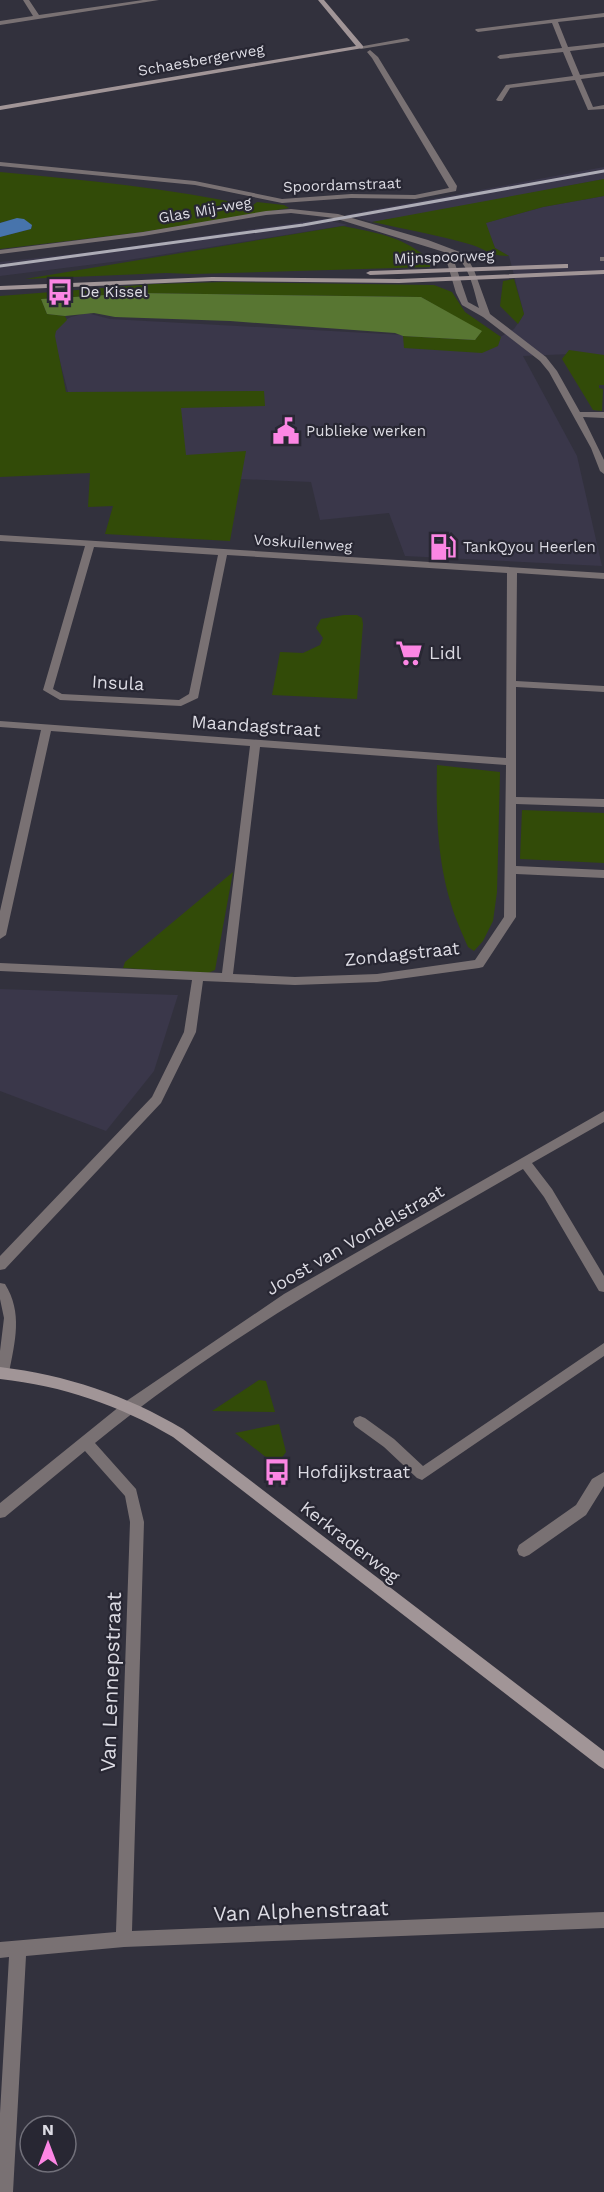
<svg xmlns="http://www.w3.org/2000/svg" width="604" height="2192" font-family="'Work Sans',sans-serif">
  <style>
    .built { fill: #3a374a }
    .green { fill: #324b08 }
    .forest { fill: #587632 }
    .water { fill: #4774ac }
    .lines { fill: none; stroke-linecap: round; stroke-linejoin: round }
    .street { fill: #797173; fill-rule: evenodd }
    .secondary { fill: #a19597; fill-rule: evenodd }
    .rail { stroke: #adacb6; stroke-width: 3 }
    .labels { text-anchor: middle; stroke-width: 4.5; stroke-linejoin: round; paint-order: stroke }
    .far-street-label { font-size: 15px; fill: #dcdbe3; stroke: #282733 }
    .far-poi-label { font-size: 15px; fill: #dcdbe3; stroke: #282733; text-anchor: start }
    .poi-label { font-size: 18px; fill: #dcdbe3; stroke: #282733; text-anchor: start }
    .street-label { font-size: 18px; fill: #dcdbe3; stroke: #282733 }
    .near-street-label { font-size: 21px; fill: #dcdbe3; stroke: #282733 }
  </style>
  <rect width="100%" height="100%" fill="#32313d"/>
  <g class="built">
    <polygon points="604,167 604,179 433,212 372,222 345,215"/>
    <polygon points="604,196 604,360 570,354 523,356 577,456 602,566 405,556 389,513 320,520 311,482 240,479 181,459 68,392 51,327 71,317 87,313 110,319 495,340 514,329 524,314 509,256 495,248 485,223 543,207"/>
    <polygon points="323,219 348,225 128,260 0,276 0,262 100,251"/>
    <polygon points="0,989 178,995 154,1071 106,1131 0,1091"/>
  </g>
  <g class="green">
    <path d="M 0,172 C 85,180 169,188 252,206 L 257,202 L 284,205 L 289,208 L 143,232 L 0,249 L 0,237 L 31,229 L 32,226 C 20,216 13,219 0,223 Z"/>
    <path d="M 604,179 L 604,196 L 543,207 L 486,223 L 495,248 L 509,256 C 488,256 487,249 469,244 C 437,235 405,229 372,222 Z"/>
    <path d="M 343,226 C 376,233 403,236 430,260 L 430,267 L 193,274 L 166,273 L 25,279 Z"/>
    <polygon points="514,279 524,314 518,324 500,306 503,281"/>
    <polygon points="225,282 434,285 452,292 465,312 501,337 498,346 482,353 404,348 403,336 475,340 481,332 421,297 139,293 41,299 47,314 65,316 67,320 56,331 55,336 66,392 264,391 265,406 181,408 186,455 246,451 230,541 105,534 113,506 88,507 90,473 0,477 0,296 155,284"/>
    <polygon points="569,350 604,355 604,385 599,385 599,388 603,389 602,411 593,410 562,359"/>
    <polygon points="344,615 357,615 362,618 363,624 357,699 272,695 280,652 303,653 320,645 323,638 316,628 321,619"/>
    <path d="M 437,765 L 500,772 L 497,892 L 493,921 L 483,941 L 474,951 L 468,947 C 462,933 455,918 451,904 C 437,858 436,812 437,765 Z"/>
    <polygon points="522,810 604,813 604,863 520,859"/>
    <polygon points="233,872 215,970 208,973 123,968 125,962"/>
    <polygon points="259,1380 266,1381 275,1412 212,1411"/>
    <polygon points="279,1424 286,1452 281,1459 267,1458 235,1433"/>
  </g>
  <polygon class="forest" points="139,293 421,297 482,331 475,340 403,336 395,333 230,321 115,317 94,313 65,316 47,314 41,299"/>
  <polygon class="water" points="17,218 24,219 32,225 31,229 0,237 0,223"/>
  <g class="lines">
    <g class="street">
      <polygon points="23,0 29,0 39,15 143,0 159,0 0,25 0,21 33,16"/>
      <polygon points="604,13 604,17 558,22 568,47 604,43 604,47 570,51 580,75 604,72 604,76 581,79 593,107 604,105 604,109 588,110 575,80 510,88 502,101 498,101 496,100 506,85 573,76 563,52 500,59 497,57 500,55 562,48 552,23 478,32 475,30 476,29"/>
      <polygon points="407,38 410,40 409,41 361,49 358,47"/>
      <polygon points="370,50 378,57 457,186 456,191 415,199 351,198 282,203 195,185 0,166 0,162 195,181 282,199 351,194 415,195 449,188 372,58 367,52"/>
      <path d="M 291,209 L 338,214 L 428,240 L 465,254 L 474,270 L 490,314 L 546,357 L 557,371 L 580,412 L 604,412 L 604,418 L 583,417 L 604,460 L 604,474 L 600,471 L 591,448 L 549,372 L 540,361 L 483,317 L 462,305 L 456,293 L 444,252 L 334,218 L 291,213 L 266,215 L 143,236 L 0,254 L 0,250 L 143,232 L 266,211 ZM 452,255 C 469,261 474,292 479,308 L 468,302 Z"/>
      <rect x="600" y="257" width="4" height="4"/>
      <path d="M 0,535 L 604,573 L 604,579 L 517,573 L 516,681 L 604,686 L 604,692 L 516,687 L 516,797 L 604,799 L 604,807 L 516,804 L 516,866 L 604,870 L 604,878 L 516,874 L 516,917 L 483,967 L 479,968 L 377,982 L 295,985 L 203,981 L 196,1032 L 161,1103 L 5,1269 L 0,1270 L 0,1256 L 152,1097 L 184,1032 L 192,980 L 0,971 L 0,963 L 222,973 L 250,746 L 51,731 L 6,935 L 0,939 L 0,911 L 41,730 L 0,727 L 0,721 L 506,758 L 507,573 L 227,555 L 198,698 L 181,706 L 60,700 L 43,690 L 85,546 L 0,541 ZM 94,547 L 218,555 L 189,694 L 179,700 L 62,694 L 53,689 ZM 260,747 L 506,765 L 504,917 L 475,960 L 377,974 L 295,977 L 233,974 Z"/>
      <path d="M 604,1111 L 604,1122 L 532,1163 L 552,1189 L 604,1276 L 604,1292 L 599,1291 L 544,1197 L 523,1169 C 376,1254 226,1335 95,1443 L 136,1489 L 144,1522 L 132,1931 L 604,1912 L 604,1928 L 124,1947 L 26,1956 L 13,2192 L 0,2192 L 0,2113 L 9,1957 L 0,1958 L 0,1942 L 116,1932 L 130,1522 L 125,1496 L 85,1451 L 5,1517 L 0,1518 L 0,1503 L 125,1402 L 284,1294 Z"/>
      <path d="M 0,1283 L 5,1284 C 23,1313 15,1341 9,1373 L 7,1377 L 0,1378 L 0,1351 L 4,1318 L 0,1299 Z"/>
      <polygon points="604,1343 604,1356 422,1480 417,1478 384,1447 355,1426 353,1422 355,1418 360,1416 365,1418 394,1439 423,1466"/>
      <polygon points="604,1472 604,1486 586,1515 529,1555 524,1557 519,1555 517,1550 519,1545 576,1505 592,1479"/>
    </g>
    <g class="secondary">
      <polygon points="318,0 324,0 363,46 363,48 0,110 0,106 356,46"/>
      <polygon points="565,264 568,264 568,268 370,275 366,273 370,271"/>
      <polygon points="604,270 604,274 399,283 212,281 0,290 0,286 212,277 399,279"/>
      <path d="M 0,1367 C 66,1375 126,1395 183,1429 L 604,1751 L 604,1769 L 599,1766 L 173,1437 C 119,1405 63,1386 0,1379 Z"/>
    </g>
    <polyline class="rail" points="0,266 303,225 604,171"/>
  </g>
  <defs>
    <symbol id="bus-bare" viewBox="-9 -9 18 18"><path d="M-5-6H5V4H4V6H2V4H-2V6H-4V4H-5ZM-3.5-4V0h7V-4ZM-3.5 1.2v1.5H-2V1.2ZM2 1.2v1.5H3.5V1.2Z" fill="#fc86e4" stroke="#282733" stroke-width="2.5" paint-order="stroke"/></symbol>
    <symbol id="civic-bare" viewBox="-9 -9 18 18"><path d="M-.6-6.5H3V-4.5H.6V-3L4-1V1h2V6H-6V1h2V-1L-.6-3ZM-1.2 2.5V6h2.4V2.5Z" fill="#fc86e4" stroke="#282733" stroke-width="2.5" paint-order="stroke"/></symbol>
    <symbol id="fuel-bare" viewBox="-9 -9 18 18"><path d="M-5.5-6h7V0h2V4h1.3V-2.5L3-4.5l.8-.8L6-3V5H2.5V1h-1V6h-7ZM-4.2-4.7v3.2H.2V-4.7Z" fill="#fc86e4" stroke="#282733" stroke-width="2.5" paint-order="stroke"/></symbol>
    <symbol id="supermarket-bare" viewBox="-9 -9 18 18"><path d="M-6-5.5h2.5l.6 2H6L4.5 2H-2.5L-4.4-4H-6ZM-1.5 3.2a1.3 1.3 0 1 0 .1 0ZM3 3.2a1.3 1.3 0 1 0 .1 0Z" fill="#fc86e4" stroke="#282733" stroke-width="2.5" paint-order="stroke"/></symbol>
  </defs>
  <g fill-rule="evenodd">
    <use href="#bus-bare" x="41" y="273" width="38" height="38"/>
    <use href="#civic-bare" x="267" y="412" width="38" height="38"/>
    <use href="#fuel-bare" x="424" y="528" width="38" height="38"/>
    <use href="#supermarket-bare" x="390" y="634" width="38" height="38"/>
    <use href="#bus-bare" x="258" y="1453" width="38" height="38"/>
  </g>
  <g class="labels">
    <g class="far-street-label">
      <text transform="translate(201 60) rotate(-10)" y="5">Schaesbergerweg</text>
      <text transform="translate(342 185) rotate(-2)" y="5">Spoordamstraat</text>
      <text transform="translate(205 210) rotate(-10)" y="5">Glas Mij-weg</text>
      <text transform="translate(444 257) rotate(-2)" y="5">Mijnspoorweg</text>
      <text transform="translate(303 543) rotate(4)" y="5">Voskuilenweg</text>
    </g>
    <g class="far-poi-label">
      <text x="80" y="297">De Kissel</text>
      <text x="306" y="436">Publieke werken</text>
      <text x="463" y="552">TankQyou Heerlen</text>
    </g>
    <g class="poi-label">
      <text x="429" y="659">Lidl</text>
      <text x="297" y="1478">Hofdijkstraat</text>
    </g>
    <g class="street-label">
      <text transform="translate(118 683) rotate(3)" y="6">Insula</text>
      <text transform="translate(256 726) rotate(4)" y="6">Maandagstraat</text>
      <text transform="translate(402 954) rotate(-6)" y="6">Zondagstraat</text>
      <text transform="translate(355 1240) rotate(-30)" y="6">Joost van Vondelstraat</text>
      <text transform="translate(350 1542) rotate(38)" y="6">Kerkraderweg</text>
    </g>
    <g class="near-street-label">
      <text transform="translate(111 1682) rotate(-88)" y="7">Van Lennepstraat</text>
      <text transform="translate(301 1911) rotate(-2)" y="7">Van Alphenstraat</text>
    </g>
  </g>
  <g transform="translate(48 2144)"><circle r="28" fill="#282733" stroke="#706f79" stroke-width="1.5"/>
  <path d="M0-4.5L10 22L0 15L-10 22Z" fill="#fc86e4"/>
  <text y="-9" font-size="16" font-weight="bold" text-anchor="middle" fill="#dcdbe3">N</text>
  </g>
</svg>
